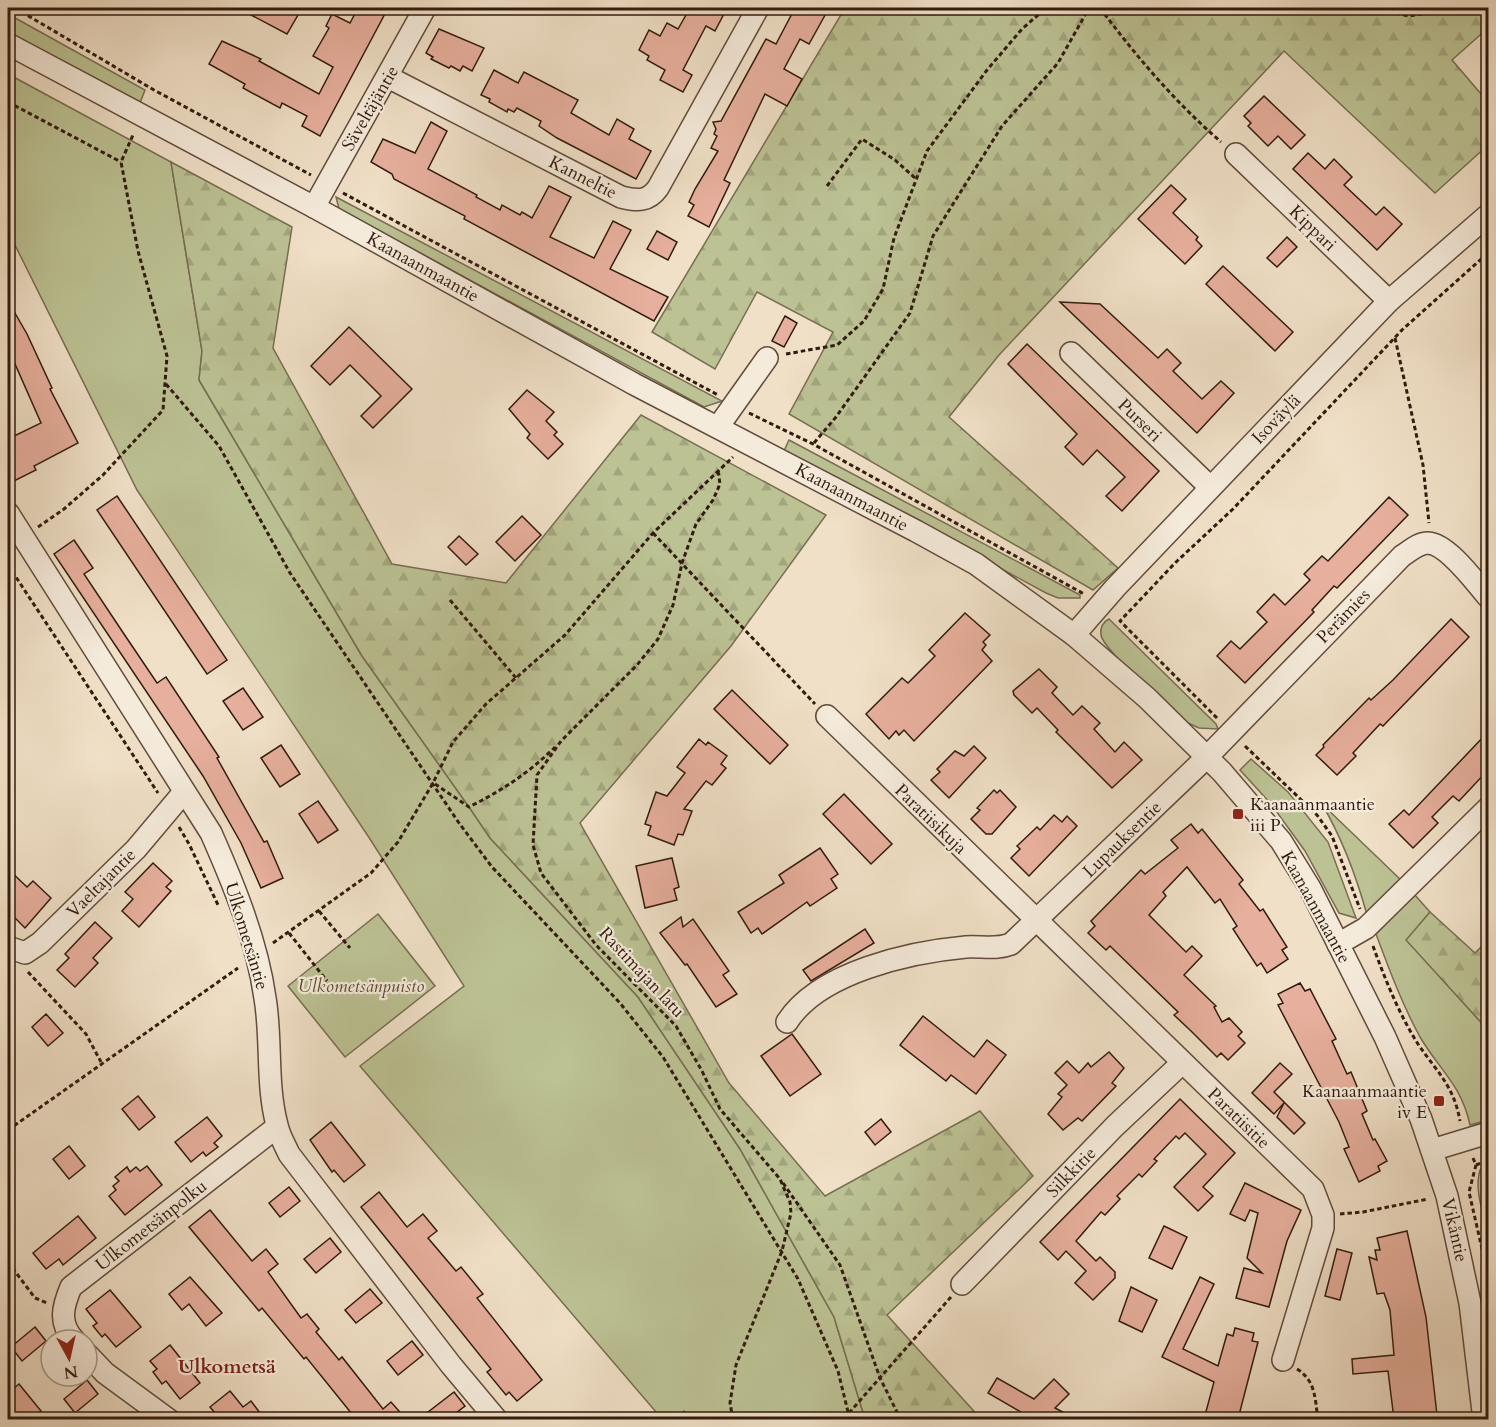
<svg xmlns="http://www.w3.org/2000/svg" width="1496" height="1427" font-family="Cardo,serif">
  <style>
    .green { fill: #bcc294; stroke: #776e51; stroke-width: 1.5 }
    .forest { fill: url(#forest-firs); stroke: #776e51; stroke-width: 1.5 }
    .building { fill: #e7af9d; stroke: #321b0e; stroke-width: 1.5 }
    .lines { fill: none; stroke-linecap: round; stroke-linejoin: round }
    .minor-casing { stroke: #624c3c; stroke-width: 24 }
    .path { stroke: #321b0e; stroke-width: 3; stroke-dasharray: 4.5 3; stroke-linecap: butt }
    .minor { stroke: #f5ebdb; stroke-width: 21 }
    .poi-dot { fill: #8f2418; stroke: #f5ebdb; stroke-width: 2 }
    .labels { text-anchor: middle; stroke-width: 4.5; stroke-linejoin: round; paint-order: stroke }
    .street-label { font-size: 18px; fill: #321b0e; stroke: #f5ebdb }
    .poi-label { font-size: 18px; fill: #321b0e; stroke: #f5ebdb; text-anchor: start }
    .park-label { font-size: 18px; font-style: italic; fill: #5b4d36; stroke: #f5ebdb }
    .neighbourhood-label { font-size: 20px; font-weight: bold; fill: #7a1f14; stroke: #f5ebdb }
  </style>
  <defs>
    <pattern id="forest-firs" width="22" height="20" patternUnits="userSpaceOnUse" patternTransform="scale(1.5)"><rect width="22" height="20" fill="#bcc294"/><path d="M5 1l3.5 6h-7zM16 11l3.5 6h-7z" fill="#a2a67e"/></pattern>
  </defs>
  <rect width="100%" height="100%" fill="#f0e0c7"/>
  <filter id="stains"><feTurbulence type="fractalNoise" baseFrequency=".00333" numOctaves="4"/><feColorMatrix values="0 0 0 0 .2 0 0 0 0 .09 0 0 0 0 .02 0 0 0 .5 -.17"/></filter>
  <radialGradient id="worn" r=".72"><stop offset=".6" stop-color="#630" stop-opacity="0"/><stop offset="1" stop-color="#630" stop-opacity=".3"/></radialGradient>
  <g class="green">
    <polygon points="8,14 145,90 140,103 8,33"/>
    <polygon points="8,74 171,162 202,351 199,380 362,656 469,807 490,838 638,997 740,1149 834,1317 865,1419 690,1420 684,1411 678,1419 662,1419 360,1066 464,986 368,836 137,490 8,231"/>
    <polygon points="336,197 722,401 704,407 339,209"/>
    <polygon points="789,440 1080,595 1080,598 1058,598 1046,593 784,451"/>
    <path d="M 1109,619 L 1216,724 L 1218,729 L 1199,728 L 1188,723 C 1172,708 1104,652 1101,635 C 1100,628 1103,622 1109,619 Z"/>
    <polygon points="1251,759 1288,792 1328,842 1356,918 1339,913 1305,851 1271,804 1240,770"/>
    <path d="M 1322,804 L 1403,882 L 1367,915 C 1356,875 1343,840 1322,804 Z"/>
    <path d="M 1414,894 L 1430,912 L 1407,940 L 1488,1030 L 1488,1120 L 1470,1125 C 1461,1084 1440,1071 1420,1037 C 1402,1004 1389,969 1376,934 Z"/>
    <polygon points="378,914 435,986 345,1057 288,986"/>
    <path d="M 1488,1165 L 1488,1232 C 1483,1212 1474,1190 1480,1170 Z"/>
  </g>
  <g class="forest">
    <polygon points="845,8 1488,8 1488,28 1452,60 1488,102 1488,145 1435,193 1284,51 999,355 949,417 1118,568 1093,590 789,414 833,332 757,292 715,369 652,332"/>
    <polygon points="171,162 292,227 273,348 392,564 506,583 641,415 826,515 731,646 580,823 729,1083 825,1196 980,1111 1033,1176 887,1315 981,1419 865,1419 834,1317 740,1149 638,997 490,838 469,807 362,656 199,380 202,351"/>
    <polygon points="1430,912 1475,953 1488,940 1488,1030 1406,940"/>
  </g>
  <g class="building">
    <polygon points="238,8 302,8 287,34"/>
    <polygon points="358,8 388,8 320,136 302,126 307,116 282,103 280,108 243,88 245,84 209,64 222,41 261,59 259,61 319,94 333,67 313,56 329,28 326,26 332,14 350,23"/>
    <polygon points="690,8 727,8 715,31 706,26 683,70 692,75 683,92 660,80 665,70 647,60 649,56 639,50 649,30 660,36 667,23 678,29"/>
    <polygon points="795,8 829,8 809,44 800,39 784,69 802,79 787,106 765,94 724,180 730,183 709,227 688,216 694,205 689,202 695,189 718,151 711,148 717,136 714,134 716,129 713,122 721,121 766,39 776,44"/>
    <polygon points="439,29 484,48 472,71 463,66 460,71 451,66 449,68 431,59 433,57 426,53"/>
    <polygon points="494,70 518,83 524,72 578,100 571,113 609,135 617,119 634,129 629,139 651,151 636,179 557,138 539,126 541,121 517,108 514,112 508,109 507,112 489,102 490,99 481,95"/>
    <polygon points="1264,96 1305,135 1291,149 1278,136 1268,146 1248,126 1251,123 1244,116"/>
    <polygon points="431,122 447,131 428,169 477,195 476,197 500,210 502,205 520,215 522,212 532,218 549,186 571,197 550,237 594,258 613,221 631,230 610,269 668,297 654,321 464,219 465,216 394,179 392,174 371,162 383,139 415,153"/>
    <polygon points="1308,153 1325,169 1334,159 1352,177 1344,185 1376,215 1384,207 1402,224 1377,250 1293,169"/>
    <polygon points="1171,185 1186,199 1173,213 1198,237 1196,240 1202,246 1185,264 1138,219"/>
    <polygon points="657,231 677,242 668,260 647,249"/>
    <polygon points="1287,237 1297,247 1277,267 1267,258"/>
    <polygon points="1223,266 1293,332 1275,351 1206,284"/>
    <polygon points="8,301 27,334 52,388 50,389 78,443 34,466 36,470 14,481 8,468 8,439 41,423 8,348"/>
    <polygon points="1060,302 1100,304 1158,358 1167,349 1181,363 1173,371 1202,399 1221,381 1234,393 1197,433"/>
    <polygon points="785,316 797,323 784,347 772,341"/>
    <polygon points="349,327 412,389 373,428 361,416 381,396 350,365 330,385 311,366"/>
    <polygon points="1027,344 1159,471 1122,511 1106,496 1125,477 1097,450 1083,465 1065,447 1077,434 1008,364"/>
    <polygon points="527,390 554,412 546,421 557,432 554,435 563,444 548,459 527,438 530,434 509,409"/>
    <polygon points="117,496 227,660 207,674 97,510"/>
    <polygon points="1389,497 1408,515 1337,588 1334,586 1312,610 1314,612 1245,683 1217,656 1231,641 1240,649 1267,622 1257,612 1274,594 1285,605 1310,580 1304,574 1322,556 1328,561"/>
    <polygon points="522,516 541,535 515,561 496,542"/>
    <polygon points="459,536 478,554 466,565 448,547"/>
    <polygon points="74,540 93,568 84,574 124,634 157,683 166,677 219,757 217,758 264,842 267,841 283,878 261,888 241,843 203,776 54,554"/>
    <polygon points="965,613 990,635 983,642 986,645 982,650 992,661 914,741 904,730 899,735 896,731 889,739 866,714 902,678 908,683 935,656 929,650"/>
    <polygon points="1451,619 1469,637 1383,726 1380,724 1353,753 1356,756 1337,775 1316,755 1324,747 1323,745 1369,698 1371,700 1393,680"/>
    <polygon points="1039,669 1057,687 1052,693 1073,715 1082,706 1100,723 1094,729 1115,752 1124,742 1142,760 1112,788 1056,732 1058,730 1037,708 1032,713 1014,695 1013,691"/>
    <polygon points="243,688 263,717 243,730 223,701"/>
    <polygon points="732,690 788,745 770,764 714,709"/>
    <polygon points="1488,732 1488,770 1459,801 1453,796 1432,817 1438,823 1413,848 1389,824 1404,810 1409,815"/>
    <polygon points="699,739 706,745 708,742 727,756 721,764 726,768 712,785 706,781 684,809 692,811 683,835 678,834 674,845 648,835 651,826 645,824 656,792 667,796 685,773 677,767"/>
    <polygon points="281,745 300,774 280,787 261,758"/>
    <polygon points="974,746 986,758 949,798 931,780 940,772 937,769 955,751 964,756"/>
    <polygon points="994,790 997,793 1000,790 1016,807 992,834 986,834 971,819 980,810 977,808"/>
    <polygon points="844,794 892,844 871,864 823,814"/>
    <polygon points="318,801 338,830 318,843 299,814"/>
    <polygon points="1054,815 1062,822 1067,816 1077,826 1029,876 1011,858 1020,849 1017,846 1037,827 1040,830"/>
    <polygon points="1191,824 1198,833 1202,829 1243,880 1239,884 1260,911 1263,909 1287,947 1282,950 1288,959 1267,973 1261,963 1257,966 1233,929 1237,926 1220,899 1215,903 1187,867 1163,892 1166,896 1149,915 1186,952 1192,946 1202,956 1184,975 1216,1006 1214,1007 1222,1022 1229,1018 1242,1032 1238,1036 1245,1043 1228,1060 1221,1053 1217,1057 1191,1031 1174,1015 1178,1012 1110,946 1106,950 1088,933 1095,926 1091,921 1141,870 1145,874 1178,848 1171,840"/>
    <polygon points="820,848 838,874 831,879 837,888 810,906 807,902 762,934 758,928 751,933 738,912 784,883 779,875"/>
    <polygon points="672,858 679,887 674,889 677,900 645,908 636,866"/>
    <polygon points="153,863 172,881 166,887 171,891 139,927 122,911 133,899 125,892"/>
    <polygon points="8,869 27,887 33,881 51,898 25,928 8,911"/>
    <polygon points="681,917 683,927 693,919 729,971 723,975 737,994 716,1007 687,964 685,965 660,933"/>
    <polygon points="95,922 112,938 93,958 98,963 75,987 57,970 69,958 65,954"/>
    <polygon points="865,929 874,943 811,981 803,970"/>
    <polygon points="1300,983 1305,991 1310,989 1336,1039 1332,1041 1347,1074 1351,1072 1367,1111 1362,1114 1373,1140 1375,1139 1387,1161 1378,1166 1380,1171 1359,1182 1344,1149 1349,1147 1339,1122 1278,1005 1283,1003 1278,994"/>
    <polygon points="46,1014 63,1033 48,1046 32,1027"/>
    <polygon points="923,1016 974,1057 987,1040 1006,1055 976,1094 951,1075 946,1081 900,1045"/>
    <polygon points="792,1034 821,1074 790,1096 761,1056"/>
    <polygon points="1109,1052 1124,1068 1112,1083 1116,1086 1082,1121 1078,1118 1063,1130 1048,1114 1062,1097 1058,1094 1067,1085 1055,1073 1067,1061 1079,1073 1088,1063 1091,1067"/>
    <polygon points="1280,1063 1292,1074 1274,1092 1305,1123 1294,1134 1277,1117 1284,1103 1274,1114 1252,1093"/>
    <polygon points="138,1096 155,1117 139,1130 122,1109"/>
    <polygon points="1180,1099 1235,1153 1203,1187 1213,1196 1198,1211 1174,1187 1206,1154 1185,1133 1179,1139 1176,1136 1154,1159 1157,1161 1142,1177 1139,1174 1117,1196 1120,1199 1105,1215 1101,1212 1076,1241 1096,1261 1100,1257 1115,1272 1115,1278 1093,1300 1075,1283 1086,1271 1066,1251 1058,1260 1040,1242"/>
    <polygon points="207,1117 222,1136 214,1143 218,1147 206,1156 203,1152 191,1162 175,1142"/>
    <polygon points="881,1119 891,1132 875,1145 865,1132"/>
    <polygon points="331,1122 365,1165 344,1182 334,1170 332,1172 310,1140"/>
    <polygon points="69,1146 85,1166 69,1179 53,1159"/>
    <polygon points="147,1166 162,1185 125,1215 109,1196 116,1190 113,1186 119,1181 115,1177 127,1167 130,1172 136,1167 140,1171"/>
    <polygon points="1245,1183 1301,1210 1287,1241 1269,1307 1236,1298 1244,1268 1262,1273 1247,1258 1258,1213 1250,1210 1245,1221 1230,1214"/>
    <polygon points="289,1187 300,1201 280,1217 269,1203"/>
    <polygon points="379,1192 407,1227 423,1214 437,1231 428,1238 456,1271 461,1267 483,1294 477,1298 542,1380 517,1401 509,1392 506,1395 487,1372 491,1369 361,1207"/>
    <polygon points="210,1210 252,1261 266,1249 278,1264 268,1272 301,1318 307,1314 319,1329 316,1332 339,1360 342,1357 383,1409 391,1402 406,1419 356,1419 306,1357 304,1359 262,1308 259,1311 189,1227"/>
    <polygon points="78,1216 96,1238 63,1265 59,1259 46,1269 33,1253"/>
    <polygon points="1164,1226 1187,1237 1172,1269 1149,1258"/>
    <polygon points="1407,1231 1426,1317 1437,1415 1394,1419 1388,1371 1353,1374 1352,1359 1394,1355 1390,1310 1384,1293 1377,1294 1369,1257 1377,1260 1375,1250 1380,1250 1377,1238"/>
    <polygon points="330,1238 341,1252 316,1273 304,1259"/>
    <polygon points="1337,1249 1352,1253 1340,1300 1325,1296"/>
    <polygon points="190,1277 222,1313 206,1326 189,1304 182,1310 169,1294"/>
    <polygon points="1200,1277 1214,1284 1183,1349 1218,1366 1227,1334 1233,1336 1235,1328 1254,1333 1252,1341 1258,1342 1238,1419 1204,1419 1214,1382 1162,1357"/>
    <polygon points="1131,1287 1157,1300 1142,1332 1119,1321"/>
    <polygon points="370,1289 382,1303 356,1323 345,1310"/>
    <polygon points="110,1290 141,1327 116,1347 105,1334 102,1337 93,1326 97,1323 86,1309"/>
    <polygon points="35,1327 46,1341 22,1361 11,1347"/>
    <polygon points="412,1341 423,1355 398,1375 387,1361"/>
    <polygon points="170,1345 200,1383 180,1399 166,1381 162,1384 153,1372 157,1369 150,1361"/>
    <polygon points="997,1378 1034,1399 1054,1379 1069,1394 1055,1408 1076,1419 1029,1419 1021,1412 988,1393"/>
    <polygon points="87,1380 98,1394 75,1413 64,1399"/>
    <polygon points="19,1384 41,1411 31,1419 8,1419 8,1393"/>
    <polygon points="230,1391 243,1407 251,1401 260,1413 253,1419 220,1419 210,1407"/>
    <polygon points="454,1392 465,1406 448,1419 419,1419"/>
  </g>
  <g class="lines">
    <defs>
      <g id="minor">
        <polyline points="8,44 314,207 634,384 916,531 976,564 1074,635 1147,698 1222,772 1281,841 1310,888 1385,1037 1421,1119 1447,1196 1470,1303 1484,1420"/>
        <path d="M 388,77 L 621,197 C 637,201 648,202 658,188 L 758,8"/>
        <polyline points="1236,154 1389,301"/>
        <polyline points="314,207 425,8"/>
        <polyline points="1071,353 1210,487"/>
        <polyline points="718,427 767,358"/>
        <path d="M 8,513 L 211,833 C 234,885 257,941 265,998 C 272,1039 266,1084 277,1125 C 279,1135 285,1145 289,1154 L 451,1365 L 497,1420"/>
        <polyline points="1074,635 1115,588 1389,301 1488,215"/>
        <polyline points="827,716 1313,1189 1323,1215 1323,1228 1283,1360"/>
        <polyline points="1338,944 1366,928 1488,808"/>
        <polyline points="8,947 25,953 40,943 136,849 184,792"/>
        <path d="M 787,1022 C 819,972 910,952 966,947 C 981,946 996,950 1011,944 L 1207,757 L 1402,556 C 1410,551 1418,543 1428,543 C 1448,544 1475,582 1488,597"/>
        <polyline points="1432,1150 1488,1133"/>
        <polyline points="962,1284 1115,1126 1182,1063"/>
        <path d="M 74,1340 C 58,1323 63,1306 71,1287 L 277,1127"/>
        <polyline points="87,1354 105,1373 169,1420"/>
      </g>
    </defs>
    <use href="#minor" class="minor-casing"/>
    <g class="path">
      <polyline points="15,8 154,90 311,175"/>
      <path d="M 1100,8 C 1136,56 1175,102 1221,142"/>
      <polyline points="1374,8 1409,16 1461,8"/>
      <polyline points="8,102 121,162"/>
      <polyline points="827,186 862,139 895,160 915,178"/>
      <polyline points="343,193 718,395"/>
      <polyline points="1395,338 1423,465 1429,523"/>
      <polyline points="786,354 837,345 864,321 883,289 894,238 927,151 987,70 1022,29 1046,8"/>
      <polyline points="166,384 219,446 290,573 459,823 492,867 620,1003 663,1057 798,1279 838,1371 850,1420"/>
      <polyline points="749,413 813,444 1084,594"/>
      <polyline points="814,443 836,417 910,313 933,236 1002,126 1058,63 1089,8"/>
      <polyline points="718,471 720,484 713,500 696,524 682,563 673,605 658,639 637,665 561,741 537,775 533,845 541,873 596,945 676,1026 702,1071 720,1109 780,1179 790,1202 791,1213 782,1251 736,1365 730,1403 733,1420"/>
      <polyline points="38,527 64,509 103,475 163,410 167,356 138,251 121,162 133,135"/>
      <polyline points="653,533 815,704"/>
      <polyline points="8,565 158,793"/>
      <polyline points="450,600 516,678"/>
      <polyline points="1217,718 1120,621 1175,563 1233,509 1402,330 1488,253"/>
      <polyline points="1245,746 1317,815 1332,836 1360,909"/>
      <path d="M 435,784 L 469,807 C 501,791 529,773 555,747"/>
      <polyline points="179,827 189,844 219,907"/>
      <polyline points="319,911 350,948"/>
      <polyline points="289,933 327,981"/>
      <polyline points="273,943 371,873 398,842 433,783 453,742 486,704 565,635 653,533 733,457"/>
      <path d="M 1373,946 C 1385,979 1399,1014 1418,1044 C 1437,1072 1454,1086 1460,1121"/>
      <polyline points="28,972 86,1034 101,1062"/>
      <polyline points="8,1130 238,968"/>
      <polyline points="1473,1158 1476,1165 1469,1192 1488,1275"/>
      <polyline points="1476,1165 1488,1160"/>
      <polyline points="783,1183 840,1265 880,1378 901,1420"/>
      <polyline points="1340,1214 1363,1212 1428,1199"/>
      <polyline points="8,1262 35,1298 47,1303"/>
      <path d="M 1297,1369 C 1316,1381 1315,1399 1318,1420"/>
      <polyline points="849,1413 951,1297"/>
    </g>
    <use href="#minor" class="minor"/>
  </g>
  <g class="poi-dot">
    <rect x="1232" y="808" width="12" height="12" rx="3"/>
    <rect x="1433" y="1095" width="12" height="12" rx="3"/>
  </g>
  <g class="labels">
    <g class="street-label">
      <text transform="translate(370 108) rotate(-60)" y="6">Säveltäjäntie</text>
      <text transform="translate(583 177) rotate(27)" y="6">Kanneltie</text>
      <text transform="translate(1313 228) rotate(44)" y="6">Kippari</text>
      <text transform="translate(423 267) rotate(29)" y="6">Kaanaanmaantie</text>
      <text transform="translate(1276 419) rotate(-46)" y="6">Isoväylä</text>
      <text transform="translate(1140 420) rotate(44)" y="6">Purseri</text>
      <text transform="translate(852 497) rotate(28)" y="6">Kaanaanmaantie</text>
      <text transform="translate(1343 616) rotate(-46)" y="6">Perämies</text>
      <text transform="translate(931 819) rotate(44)" y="6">Paratiisikuja</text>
      <text transform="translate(1122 839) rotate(-44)" y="6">Lupauksentie</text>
      <text transform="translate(101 883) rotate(-45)" y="6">Vaeltajantie</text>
      <text transform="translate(1316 907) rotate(61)" y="6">Kaanaanmaantie</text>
      <text transform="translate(247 936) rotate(73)" y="6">Ulkometsäntie</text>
      <text transform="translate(642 972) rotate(47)" y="6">Rastimajan latu</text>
      <text transform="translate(1239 1118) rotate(44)" y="6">Paratiisitie</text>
      <text transform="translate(1071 1172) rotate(-46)" y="6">Silkkitie</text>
      <text transform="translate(151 1225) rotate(-38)" y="6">Ulkometsänpolku</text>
      <text transform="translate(1455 1230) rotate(77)" y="6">Vikåntie</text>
    </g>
    <g class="poi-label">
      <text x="1250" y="810">Kaanaanmaantie<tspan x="1250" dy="21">iii P</tspan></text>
      <text x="1427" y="1097" text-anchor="end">Kaanaanmaantie<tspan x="1427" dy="21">iv E</tspan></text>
    </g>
    <g class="park-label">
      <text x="361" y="992">Ulkometsänpuisto</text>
    </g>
    <g class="neighbourhood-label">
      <text x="227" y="1373">Ulkometsä</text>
    </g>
  </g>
  <rect width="1496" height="1427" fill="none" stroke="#f0e0c7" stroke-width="30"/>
  <rect x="9" y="9" width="1478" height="1409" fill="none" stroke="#321b0e" stroke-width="3"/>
  <rect x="15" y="15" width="1466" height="1397" fill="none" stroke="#321b0e" stroke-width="1.5"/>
  <g transform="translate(69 1358) rotate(172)"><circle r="28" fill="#f5ebdb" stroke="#a79889" stroke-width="1.5"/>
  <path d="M0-4.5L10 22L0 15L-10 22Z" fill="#8f2418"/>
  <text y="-9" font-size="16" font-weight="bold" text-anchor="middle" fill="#321b0e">N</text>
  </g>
  <rect width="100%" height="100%" filter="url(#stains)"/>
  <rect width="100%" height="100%" fill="url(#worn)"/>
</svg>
